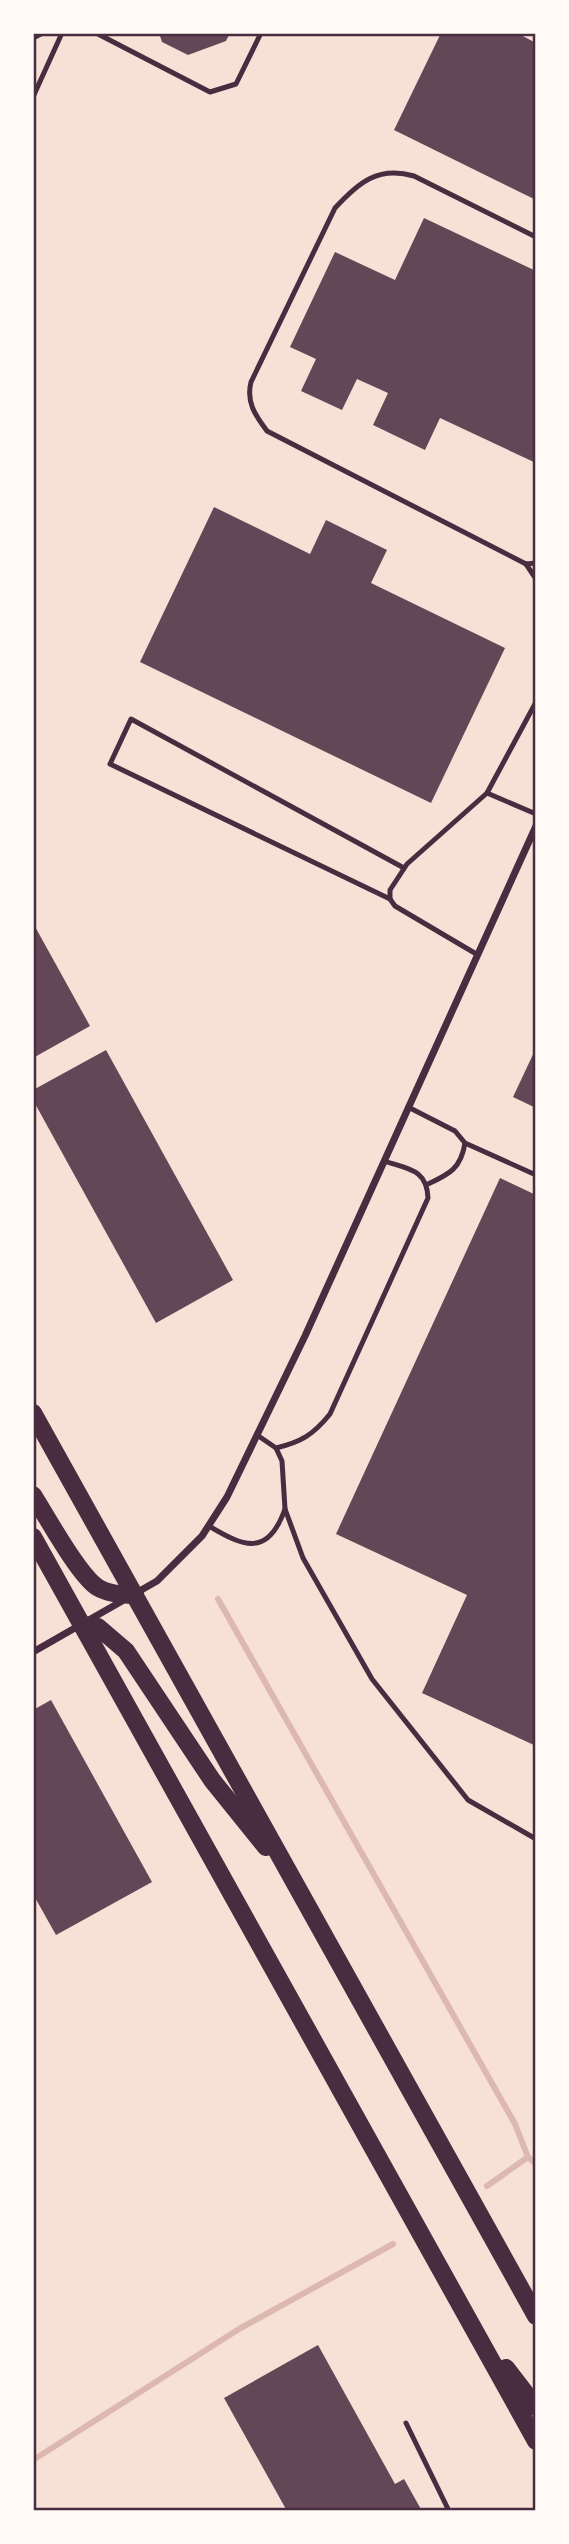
<svg xmlns="http://www.w3.org/2000/svg" width="569" height="2544" font-family="'Roboto Serif',serif">
  <style>
    .lines { fill: none; stroke-linecap: round; stroke-linejoin: round }
    .stream { stroke: #dcb8b0; stroke-width: 6 }
    .building { fill: #644757 }
    .service { stroke: #4a2c40; stroke-width: 5 }
    .minor { stroke: #4a2c40; stroke-width: 7 }
    .primary { stroke: #4a2c40; stroke-width: 18 }
    .neatline { fill: none; stroke: #4a2c40; stroke-width: 2.5 }
  </style>
  <rect width="100%" height="100%" fill="#f7e1d7"/>
  <g class="lines">
    <g class="stream">
      <polyline points="218,1599 515,2124 528,2157"/>
      <polyline points="487,2186 528,2157 536,2164"/>
      <polyline points="33,2460 239,2329 393,2244"/>
    </g>
  </g>
  <g class="building">
    <polygon points="159,33 230,33 226,41 188,55 162,42"/>
    <polygon points="441,33 517,33 536,43 536,200 394,130"/>
    <polygon points="424,218 536,271 536,463 440,418 425,450 373,425 388,393 357,379 342,410 301,391 316,359 290,347 335,252 395,280"/>
    <polygon points="214,507 310,554 326,520 387,550 371,583 505,648 431,803 140,662"/>
    <polygon points="33,923 90,1026 33,1058"/>
    <polygon points="536,1048 536,1108 513,1097"/>
    <polygon points="106,1050 233,1280 156,1323 33,1100 33,1090"/>
    <polygon points="500,1178 536,1195 536,1746 422,1693 467,1595 336,1534"/>
    <polygon points="51,1700 152,1882 56,1935 33,1894 33,1710"/>
    <polygon points="318,2345 395,2484 404,2479 422,2511 287,2511 224,2398"/>
  </g>
  <g class="lines">
    <g class="service">
      <polyline points="96,33 210,92 236,84 261,33"/>
      <polyline points="33,38 43,33"/>
      <polyline points="33,97 62,33"/>
      <polyline points="536,563 526,564 536,579"/>
      <path d="M 526,564 L 267,431 C 255,415 246,402 251,382 L 335,208 C 359,182 378,166 414,176 L 536,237"/>
      <polyline points="487,793 536,814"/>
      <polyline points="390,899 110,764 131,719 404,868"/>
      <polyline points="478,955 395,906 390,899 390,890 407,864 487,793 536,702"/>
      <path d="M 408,1107 L 455,1131 L 465,1143 C 461,1168 450,1174 428,1184"/>
      <polyline points="465,1143 536,1175"/>
      <polyline points="257,1435 276,1448 282,1461 285,1509 303,1558 372,1679 468,1800 536,1839"/>
      <path d="M 276,1448 C 301,1442 313,1435 330,1414 L 428,1198 C 427,1169 408,1169 384,1161"/>
      <path d="M 209,1526 C 244,1547 268,1557 285,1509"/>
      <polyline points="406,2423 449,2511"/>
    </g>
    <polyline class="minor" points="33,1652 157,1581 202,1536 227,1497 305,1336 536,826"/>
    <g class="primary">
      <polyline points="33,1413 536,2316"/>
      <path d="M 33,1495 C 47,1517 78,1574 97,1587 C 108,1594 122,1595 135,1595"/>
      <polyline points="33,1537 536,2441"/>
      <polyline points="82,1625 98,1627 126,1651 212,1780 266,1847"/>
      <polyline points="506,2368 536,2407"/>
    </g>
  </g>
  <rect width="569" height="2544" fill="none" stroke="#fffaf5" stroke-width="70"/>
  <rect x="35" y="35" width="499" height="2474" class="neatline"/>
</svg>
